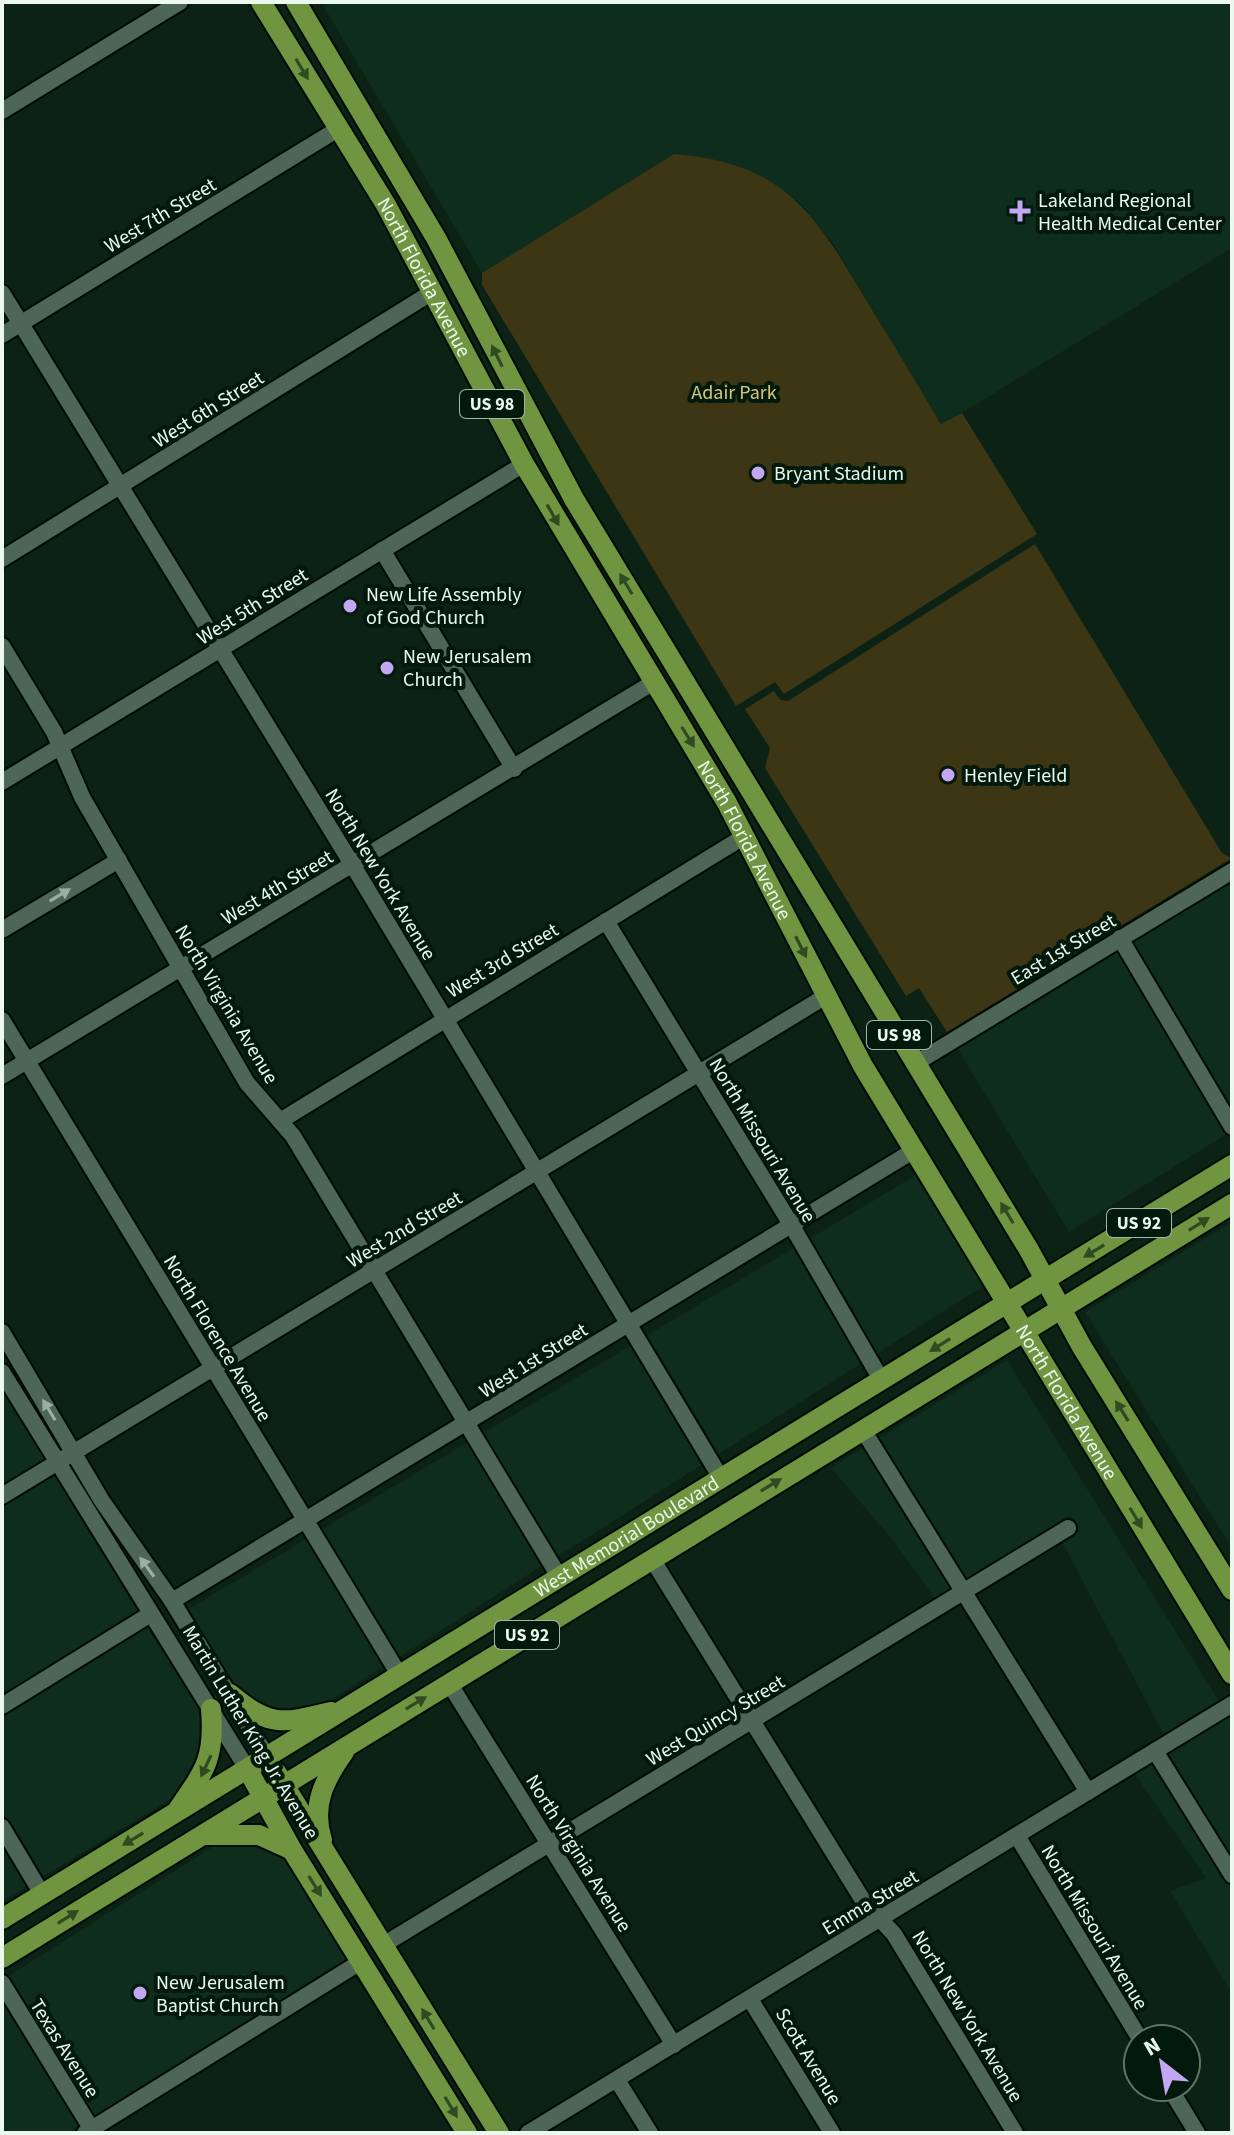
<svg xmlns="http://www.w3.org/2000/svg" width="1234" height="2135" font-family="'Source Sans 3',sans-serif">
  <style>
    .built { fill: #0e2d1c }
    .green { fill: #3d3614 }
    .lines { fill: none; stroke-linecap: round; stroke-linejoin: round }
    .minor-casing { stroke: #000b03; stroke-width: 20 }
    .major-casing { stroke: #000b03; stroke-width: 24 }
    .minor { stroke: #4d6656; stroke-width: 16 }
    .major { stroke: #6f9540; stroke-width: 20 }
    .oneway { fill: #2e4b21 }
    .oneway2 { fill: #9cb0a2 }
    .poi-dot { fill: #c3a7f2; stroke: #03190c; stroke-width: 3 }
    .labels { text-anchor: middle; stroke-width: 8; stroke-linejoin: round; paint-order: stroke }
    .shield { fill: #03190c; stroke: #a5b6ab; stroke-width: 2 }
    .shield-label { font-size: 18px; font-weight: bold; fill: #ebf9ef }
    .poi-label { font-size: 20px; fill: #ebf9ef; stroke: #03190c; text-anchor: start }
    .street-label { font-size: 20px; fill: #ebf9ef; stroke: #03190c }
    .park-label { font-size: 20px; fill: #d6c678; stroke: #03190c }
  </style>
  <rect width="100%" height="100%" fill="#0b2215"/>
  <g class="built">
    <polygon points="321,2 1232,2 1232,248 942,425 832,242 798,201 674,154 482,273"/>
    <polygon points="1232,882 1232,1112 1131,942"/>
    <polygon points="1118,950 1227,1134 1069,1232 957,1048"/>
    <polygon points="918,1174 985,1285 876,1354 809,1239"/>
    <polygon points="1232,1222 1232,1548 1085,1312"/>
    <polygon points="795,1247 862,1363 717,1455 646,1336"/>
    <polygon points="632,1345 703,1464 557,1557 483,1433"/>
    <polygon points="1007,1360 1219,1701 1164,1735 1062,1542 1079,1531 1070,1516 966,1580 878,1439"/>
    <polygon points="2,1387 47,1458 2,1485"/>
    <polygon points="469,1441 543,1565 398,1658 319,1531"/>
    <polygon points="864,1447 952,1588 935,1598 891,1538 831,1468"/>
    <polygon points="56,1473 138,1612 2,1695 2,1507"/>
    <polygon points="306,1539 384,1666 323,1705 295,1712 269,1712 236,1688 187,1610"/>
    <polygon points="147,1627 203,1712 202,1757 176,1796 42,1877 2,1811 2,1717"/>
    <polygon points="1229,1716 1232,1721 1232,1860 1167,1755"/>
    <polygon points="1153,1763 1232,1890 1232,1993 1170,1891 1206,1878 1135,1774"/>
    <polygon points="2,1843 28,1886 2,1901"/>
    <polygon points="219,1843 258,1844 287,1857 350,1958 94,2117 7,1977"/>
    <polygon points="2,1998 80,2125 68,2133 2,2133"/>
  </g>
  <g class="green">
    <path d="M 674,154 C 786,163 815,214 868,303 C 893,343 917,384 941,424 L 962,413 L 1037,534 L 784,694 L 775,682 L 736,706 L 482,285 L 482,273 Z"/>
    <polygon points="1035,544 1222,853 1232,858 947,1032 919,988 906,996 765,768 770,748 745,709 774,691 780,700 788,701"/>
  </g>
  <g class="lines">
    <defs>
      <g id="minor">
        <polyline points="2,111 180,2"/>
        <polyline points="2,293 352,864 721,1478"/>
        <polyline points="2,335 338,129"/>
        <polyline points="382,550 514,769"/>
        <polyline points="2,559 434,291"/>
        <polyline points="2,646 54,732 82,797 247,1083 293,1136 560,1578"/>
        <polyline points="2,782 524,464"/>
        <polyline points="606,921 792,1226 882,1381"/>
        <polyline points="2,930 119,860"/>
        <polyline points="1120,938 1232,1127"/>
        <polyline points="2,1020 400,1676"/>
        <polyline points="916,1063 1232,871"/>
        <polyline points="2,1076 654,682"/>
        <polyline points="280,1121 745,836"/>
        <polyline points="2,1332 102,1501 172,1601 268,1758"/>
        <polyline points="2,1372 248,1770"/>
        <polyline points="863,1430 1088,1792"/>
        <polyline points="2,1496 826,996"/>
        <polyline points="652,1559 864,1902 894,1934 1015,2133"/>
        <polyline points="172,1601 913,1151"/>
        <polyline points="449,1683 674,2045"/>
        <polyline points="2,1706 149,1615"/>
        <polyline points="1155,1751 1232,1875"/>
        <polyline points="2,1827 42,1894"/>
        <polyline points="1017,1836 1140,2039"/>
        <polyline points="383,1945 1068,1528"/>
        <polyline points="2,1983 94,2133"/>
        <polyline points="750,1999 832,2133"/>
        <polyline points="617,2080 650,2133"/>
        <polyline points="1169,2087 1197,2133"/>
        <polyline points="85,2133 362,1961"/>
        <polyline points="528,2133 1232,1704"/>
      </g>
      <g id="major">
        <path id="s1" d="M 261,2 L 386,205 L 524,464 L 727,803 L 863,1066 L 1232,1674"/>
        <polyline points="296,2 436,238 574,499 1029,1250 1082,1347 1232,1590"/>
        <path d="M 230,1694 C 270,1727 281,1724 331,1712"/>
        <polyline points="248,1770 292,1850 467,2133"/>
        <polyline points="276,1772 499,2133"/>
        <path d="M 179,1808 C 206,1769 215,1757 211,1709"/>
        <polyline points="204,1835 259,1835 292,1850"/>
        <path d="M 322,1840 C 311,1806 324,1780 344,1752"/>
        <path id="s2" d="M 2,1919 L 1232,1165"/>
        <polyline points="2,1958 1232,1204"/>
      </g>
    </defs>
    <use href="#minor" class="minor-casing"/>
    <use href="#major" class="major-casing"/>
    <use href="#minor" class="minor"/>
    <use href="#major" class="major"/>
  </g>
  <defs><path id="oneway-solid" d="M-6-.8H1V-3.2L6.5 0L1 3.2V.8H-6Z" transform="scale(2)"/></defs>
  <g class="oneway">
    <use href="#oneway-solid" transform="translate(302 69) rotate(59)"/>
    <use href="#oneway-solid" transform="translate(497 356) rotate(-116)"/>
    <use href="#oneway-solid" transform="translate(553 515) rotate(60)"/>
    <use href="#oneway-solid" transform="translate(626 584) rotate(-121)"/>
    <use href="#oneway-solid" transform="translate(688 737) rotate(58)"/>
    <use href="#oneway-solid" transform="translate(801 947) rotate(63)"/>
    <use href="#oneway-solid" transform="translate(1007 1213) rotate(-121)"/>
    <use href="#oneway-solid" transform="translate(1199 1224) rotate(-32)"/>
    <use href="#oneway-solid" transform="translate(1094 1251) rotate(149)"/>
    <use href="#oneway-solid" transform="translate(940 1345) rotate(148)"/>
    <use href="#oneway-solid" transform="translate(1122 1411) rotate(-122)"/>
    <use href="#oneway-solid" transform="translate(771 1485) rotate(-31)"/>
    <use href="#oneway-solid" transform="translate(1136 1518) rotate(59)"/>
    <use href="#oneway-solid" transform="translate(416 1703) rotate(-31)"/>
    <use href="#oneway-solid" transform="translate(206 1766) rotate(115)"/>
    <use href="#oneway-solid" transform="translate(133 1839) rotate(149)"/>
    <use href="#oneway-solid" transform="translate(315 1886) rotate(58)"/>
    <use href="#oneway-solid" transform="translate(68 1917) rotate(-32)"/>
    <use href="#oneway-solid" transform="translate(428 2019) rotate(-121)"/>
    <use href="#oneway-solid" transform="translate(451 2107) rotate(59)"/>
  </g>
  <g class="oneway2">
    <use href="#oneway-solid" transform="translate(60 895) rotate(-31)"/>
    <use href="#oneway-solid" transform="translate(49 1410) rotate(-121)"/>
    <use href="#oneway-solid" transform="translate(147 1567) rotate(-126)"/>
  </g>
  <g class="poi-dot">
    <path d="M1016 199h8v8h8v8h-8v8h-8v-8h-8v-8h8z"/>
    <circle cx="758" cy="473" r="8"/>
    <circle cx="350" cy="606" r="8"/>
    <circle cx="387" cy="668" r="8"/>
    <circle cx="948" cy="775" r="8"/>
    <circle cx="140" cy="1993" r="8"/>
  </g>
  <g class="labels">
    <g class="shield">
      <rect x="460" y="390" width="64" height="28" rx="6"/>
      <rect x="867" y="1021" width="64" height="28" rx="6"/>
      <rect x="1107" y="1209" width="64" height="28" rx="6"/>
      <rect x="495" y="1621" width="64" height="28" rx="6"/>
    </g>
    <g class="shield-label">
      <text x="492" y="410">US 98</text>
      <text x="899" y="1041">US 98</text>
      <text x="1139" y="1229">US 92</text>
      <text x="527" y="1641">US 92</text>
    </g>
    <g class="poi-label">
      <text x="1038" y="207">Lakeland Regional<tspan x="1038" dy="23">Health Medical Center</tspan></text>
      <text x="774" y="480">Bryant Stadium</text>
      <text x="366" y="601">New Life Assembly<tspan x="366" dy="23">of God Church</tspan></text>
      <text x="403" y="663">New Jerusalem<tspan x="403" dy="23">Church</tspan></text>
      <text x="964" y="782">Henley Field</text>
      <text x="156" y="1989">New Jerusalem<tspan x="156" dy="23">Baptist Church</tspan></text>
    </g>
    <g class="street-label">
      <text transform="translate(160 215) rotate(-31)" y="7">West 7th Street</text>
      <text dy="7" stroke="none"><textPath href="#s1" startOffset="320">North Florida Avenue</textPath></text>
      <text transform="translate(208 409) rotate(-32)" y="7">West 6th Street</text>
      <text transform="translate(252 606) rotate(-32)" y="7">West 5th Street</text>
      <text dy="7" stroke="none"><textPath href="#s1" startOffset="968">North Florida Avenue</textPath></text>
      <text transform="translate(381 874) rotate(59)" y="7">North New York Avenue</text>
      <text transform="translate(277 887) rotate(-31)" y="7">West 4th Street</text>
      <text transform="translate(1063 949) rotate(-31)" y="7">East 1st Street</text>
      <text transform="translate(502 960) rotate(-31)" y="7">West 3rd Street</text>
      <text transform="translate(227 1004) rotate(59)" y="7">North Virginia Avenue</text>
      <text transform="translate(763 1140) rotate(59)" y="7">North Missouri Avenue</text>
      <text transform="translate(404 1229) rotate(-31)" y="7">West 2nd Street</text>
      <text transform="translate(218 1338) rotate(59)" y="7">North Florence Avenue</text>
      <text transform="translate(533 1360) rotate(-32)" y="7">West 1st Street</text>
      <text dy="7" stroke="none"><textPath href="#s1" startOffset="1616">North Florida Avenue</textPath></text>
      <text dy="7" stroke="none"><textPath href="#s2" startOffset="732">West Memorial Boulevard</textPath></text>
      <text transform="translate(715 1720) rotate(-31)" y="7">West Quincy Street</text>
      <text transform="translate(251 1732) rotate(59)" y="7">Martin Luther King Jr. Avenue</text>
      <text transform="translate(579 1853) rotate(58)" y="7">North Virginia Avenue</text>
      <text transform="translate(870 1902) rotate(-31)" y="7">Emma Street</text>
      <text transform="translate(1095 1927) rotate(59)" y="7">North Missouri Avenue</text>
      <text transform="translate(968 2016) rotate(59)" y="7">North New York Avenue</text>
      <text transform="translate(65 2048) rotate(58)" y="7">Texas Avenue</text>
      <text transform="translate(809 2056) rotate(59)" y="7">Scott Avenue</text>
    </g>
    <g class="park-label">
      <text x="734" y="399">Adair Park</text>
    </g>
  </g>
  <rect width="1234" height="2135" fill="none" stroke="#ebf9ef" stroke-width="8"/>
  <g transform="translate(1162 2063) rotate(329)"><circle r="38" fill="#03190c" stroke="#607367" stroke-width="2"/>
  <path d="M0-6L14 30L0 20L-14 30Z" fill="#c3a7f2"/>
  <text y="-12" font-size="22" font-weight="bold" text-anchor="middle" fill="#ebf9ef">N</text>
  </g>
</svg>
